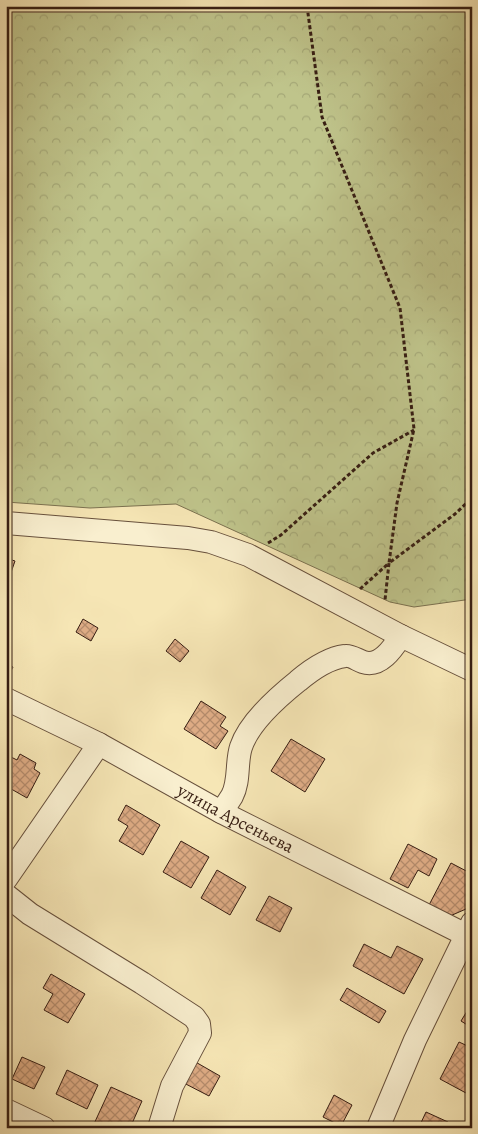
<svg xmlns="http://www.w3.org/2000/svg" width="478" height="1134" font-family="Alegreya,serif">
  <style>
    .forest { fill: url(#forest-crowns); stroke: #7b714f }
    .building { fill: url(#building-cross-hatch); stroke: #371e13 }
    .lines { fill: none; stroke-linecap: round; stroke-linejoin: round }
    .minor-casing { stroke: #67503c; stroke-width: 24 }
    .path { stroke: #371e13; stroke-width: 3; stroke-dasharray: 4 2.5; stroke-linecap: butt }
    .minor { stroke: #f9efcf; stroke-width: 22 }
    .labels { text-anchor: middle; stroke-width: 4; stroke-linejoin: round; paint-order: stroke }
    .street-label { font-size: 18px; fill: #371e13; stroke: #f9efcf }
  </style>
  <defs>
    <pattern id="forest-crowns" width="20" height="18" patternUnits="userSpaceOnUse" patternTransform="scale(1.25)"><rect width="20" height="18" fill="#bfc48b"/><path d="M2 6a3 3 0 1 1 6 0M12 15a3 3 0 1 1 6 0" fill="none" stroke="#a5a877"/></pattern>
    <pattern id="building-cross-hatch" width="8" height="8" patternUnits="userSpaceOnUse" patternTransform="scale(1.25)"><rect width="8" height="8" fill="#ddab84"/><path d="M0 0l8 8M0 8l8-8" fill="none" stroke="#b48b6b"/></pattern>
  </defs>
  <rect width="100%" height="100%" fill="#f6e6b5"/>
  <filter id="stains"><feTurbulence type="fractalNoise" baseFrequency=".004" numOctaves="4"/><feColorMatrix values="0 0 0 0 .2 0 0 0 0 .09 0 0 0 0 .02 0 0 0 .5 -.17"/></filter>
  <radialGradient id="worn" r=".72"><stop offset=".6" stop-color="#630" stop-opacity="0"/><stop offset="1" stop-color="#630" stop-opacity=".3"/></radialGradient>
  <polygon class="forest" points="6,6 472,6 472,599 414,607 390,602 176,504 90,508 6,502"/>
  <g class="building">
    <polygon points="6,558 15,561 8,581 6,580"/>
    <polygon points="83,619 98,628 91,641 76,632"/>
    <polygon points="175,639 189,651 180,662 166,651"/>
    <polygon points="6,663 13,667 6,680"/>
    <polygon points="201,701 226,717 220,726 228,731 216,749 184,729"/>
    <polygon points="291,739 325,759 305,792 271,771"/>
    <polygon points="20,754 36,763 34,769 40,773 27,798 6,786 6,767 11,757 17,760"/>
    <polygon points="126,805 160,825 143,855 119,841 128,826 118,820"/>
    <polygon points="181,841 209,857 191,888 163,872"/>
    <polygon points="408,844 437,859 429,876 418,870 408,888 390,879"/>
    <polygon points="451,863 472,874 472,898 466,909 450,916 429,905"/>
    <polygon points="217,870 246,887 230,915 201,898"/>
    <polygon points="269,896 292,908 280,932 256,920"/>
    <polygon points="364,944 391,958 397,946 423,959 404,994 353,966"/>
    <polygon points="51,974 85,994 68,1023 44,1010 53,994 43,988"/>
    <polygon points="347,988 386,1011 379,1023 340,1000"/>
    <polygon points="472,1003 472,1028 461,1021"/>
    <polygon points="459,1042 472,1048 472,1083 466,1093 440,1079"/>
    <polygon points="22,1057 45,1067 34,1089 12,1079"/>
    <polygon points="192,1060 220,1076 209,1096 180,1081"/>
    <polygon points="67,1070 98,1085 87,1109 56,1094"/>
    <polygon points="111,1087 142,1101 130,1128 97,1128 93,1126"/>
    <polygon points="334,1095 352,1105 341,1126 323,1117"/>
    <polygon points="426,1112 448,1122 446,1128 419,1127"/>
  </g>
  <g class="lines">
    <defs>
      <g id="minor">
        <polyline points="6,523 188,538 211,542 248,555 401,636 472,670"/>
        <path id="s1" d="M 6,699 L 99,744 L 221,812 L 466,935"/>
        <path d="M 221,812 C 225,807 229,801 232,796 C 240,781 236,762 241,747 C 249,723 278,697 298,681 C 311,670 329,658 345,656 C 351,655 357,660 363,662 C 380,668 393,648 401,636"/>
        <polyline points="6,879 99,744"/>
        <polyline points="6,895 30,914 142,983 194,1017 199,1024 200,1033 172,1086 159,1128"/>
        <polyline points="6,1110 44,1128"/>
        <polyline points="378,1128 415,1040 472,923"/>
      </g>
    </defs>
    <use href="#minor" class="minor-casing"/>
    <g class="path">
      <polyline points="307,6 322,117 400,308 414,429 397,503 389,563 455,514 472,498"/>
      <polyline points="268,543 281,535 373,453 414,430"/>
      <polyline points="360,589 389,563 385,600"/>
    </g>
    <use href="#minor" class="minor"/>
  </g>
  <g class="labels">
    <g class="street-label">
      <text dy="6" stroke="none"><textPath href="#s1" startOffset="259">улица Арсеньева</textPath></text>
    </g>
  </g>
  <rect width="478" height="1134" fill="none" stroke="#f6e6b5" stroke-width="25"/>
  <rect x="8" y="8" width="463" height="1119" fill="none" stroke="#371e13" stroke-width="2.5"/>
  <rect x="12" y="12" width="453" height="1109" fill="none" stroke="#371e13"/>
  <rect width="100%" height="100%" filter="url(#stains)"/>
  <rect width="100%" height="100%" fill="url(#worn)"/>
</svg>
